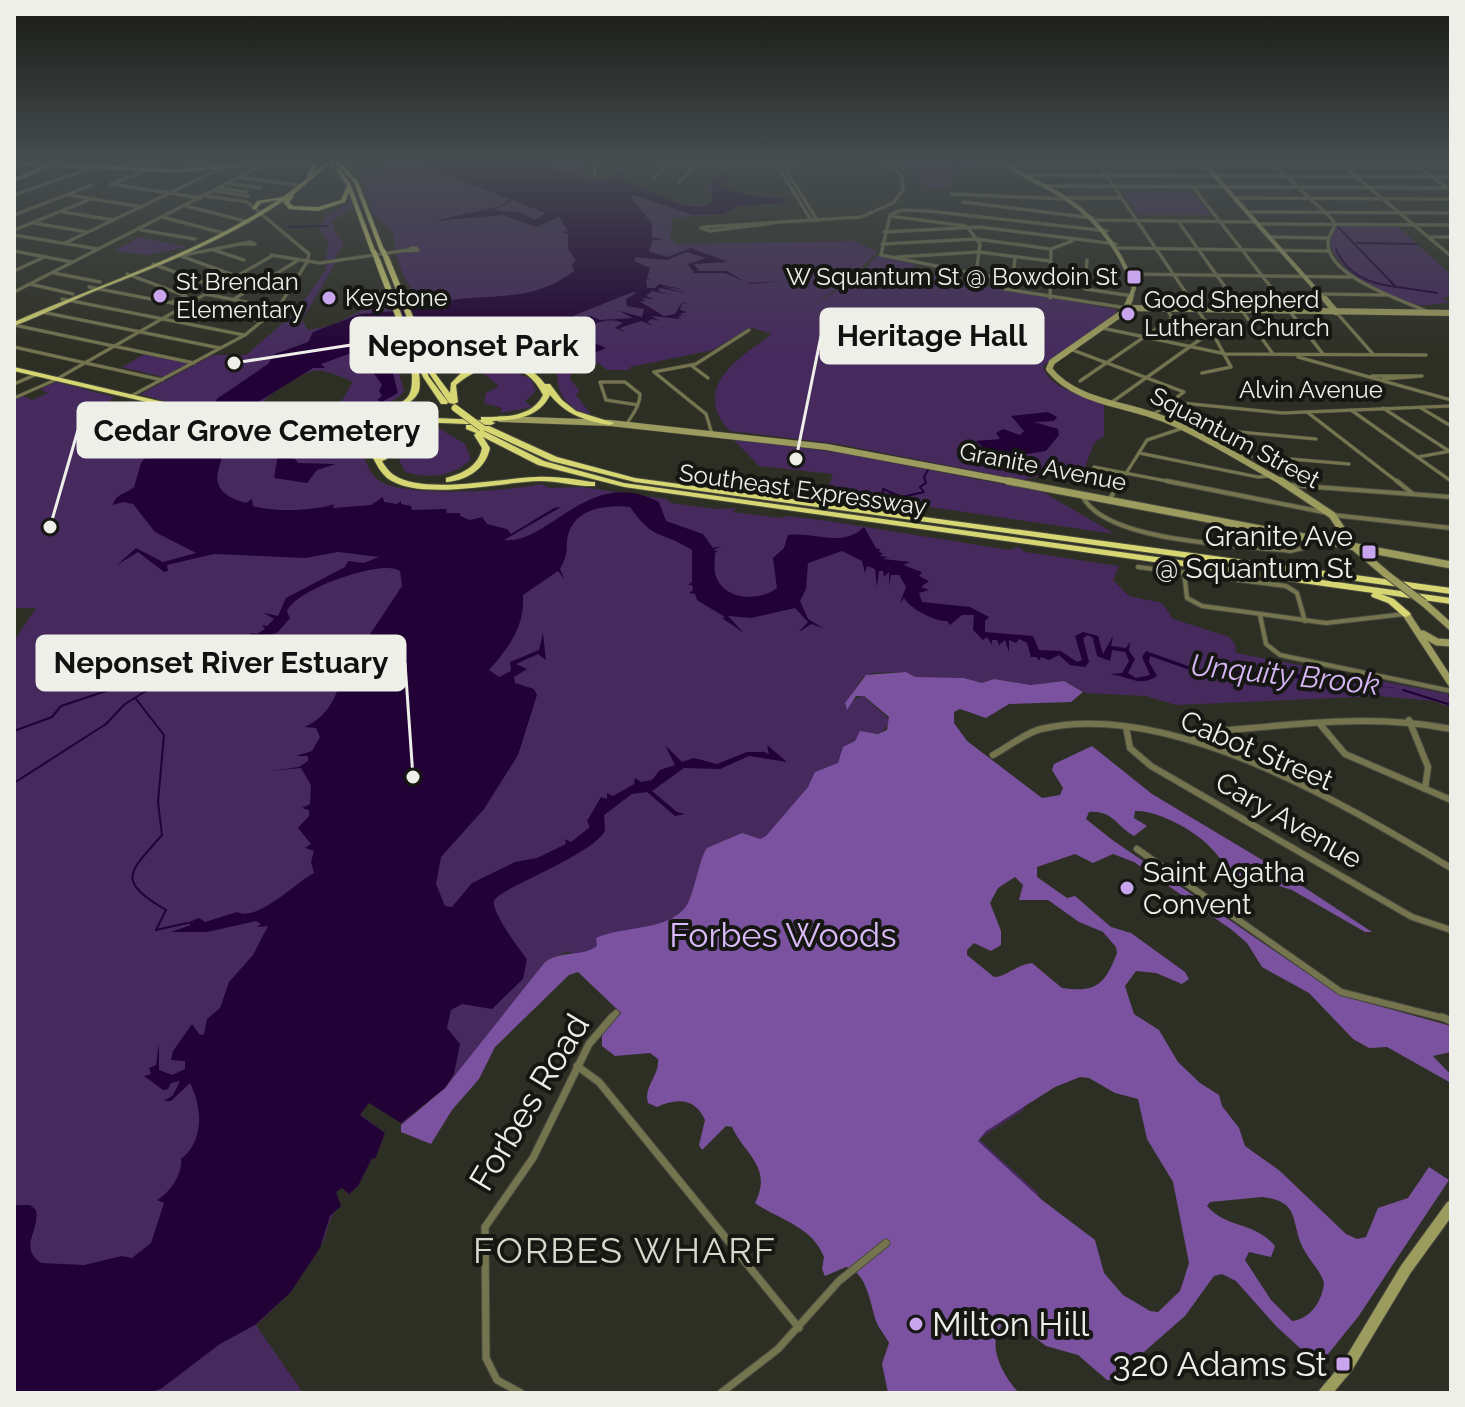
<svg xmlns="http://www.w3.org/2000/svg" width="1465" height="1407" font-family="Raleway,sans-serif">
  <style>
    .green { fill: #462a5e }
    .forest { fill: #7a529f; fill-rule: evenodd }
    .water { fill: #220137 }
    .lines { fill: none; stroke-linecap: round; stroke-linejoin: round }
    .stream { stroke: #220137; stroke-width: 2 }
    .street-far3-casing { stroke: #494a3f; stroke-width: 4 }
    .street-far2-casing { stroke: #494a3f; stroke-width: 6 }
    .street-far1-casing { stroke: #494a3f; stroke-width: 8 }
    .street-casing { stroke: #494a3f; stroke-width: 9 }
    .secondary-far3-casing { stroke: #494a3f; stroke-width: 5 }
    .secondary-far2-casing { stroke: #494a3f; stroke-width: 7 }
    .secondary-far1-casing { stroke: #494a3f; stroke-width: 9 }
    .secondary-casing { stroke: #494a3f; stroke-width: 14 }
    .primary-casing { stroke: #494a3f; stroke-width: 6 }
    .highway-casing { stroke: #494a3f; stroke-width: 2 }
    .street-far3 { stroke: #74754e; stroke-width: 3 }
    .street-far2 { stroke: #74754e; stroke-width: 4 }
    .street-far1 { stroke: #74754e; stroke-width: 6 }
    .street { stroke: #74754e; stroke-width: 7 }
    .secondary-far3 { stroke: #9c9c5e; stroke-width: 4 }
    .secondary-far2 { stroke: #9c9c5e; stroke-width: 6 }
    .secondary-far1 { stroke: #9c9c5e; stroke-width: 7 }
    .secondary { stroke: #9c9c5e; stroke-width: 12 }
    .primary { stroke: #bbbb69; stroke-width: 5 }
    .highway { fill: #d6d672; fill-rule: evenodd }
    .secondary-bridge-casing { stroke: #494a3f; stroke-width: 9; stroke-linecap: butt }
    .highway-bridge-far1-casing { stroke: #494a3f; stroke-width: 6; stroke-linecap: butt }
    .highway-bridge-casing { stroke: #494a3f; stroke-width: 8; stroke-linecap: butt }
    .secondary-bridge { stroke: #9c9c5e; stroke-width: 7 }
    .highway-bridge-far1 { stroke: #d6d672; stroke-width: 5 }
    .highway-bridge { stroke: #d6d672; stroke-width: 7 }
    .poi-dot { fill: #c9a5ee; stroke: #161612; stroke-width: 3 }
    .labels { text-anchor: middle; stroke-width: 8; stroke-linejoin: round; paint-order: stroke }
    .far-poi-label { font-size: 24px; fill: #eeefe8; stroke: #161612; text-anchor: start }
    .far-street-label { font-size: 24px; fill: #eeefe8; stroke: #161612 }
    .poi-label { font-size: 28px; fill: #eeefe8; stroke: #161612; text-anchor: end }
    .street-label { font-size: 28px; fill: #eeefe8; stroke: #161612 }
    .water-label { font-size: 30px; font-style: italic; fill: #d6b7f6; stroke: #161612 }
    .near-park-label { font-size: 34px; fill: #dabbfa; stroke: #161612 }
    .near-street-label { font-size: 34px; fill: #eeefe8; stroke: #161612 }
    .near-poi-label { font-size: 34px; fill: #eeefe8; stroke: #161612; text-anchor: start }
    .near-neighbourhood-label { font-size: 36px; letter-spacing: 2px; fill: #d8d9cc; stroke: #161612 }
    .leader { fill: none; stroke: #eeefe8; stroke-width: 3 }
    .callout-dot { fill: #eeefe8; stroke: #161612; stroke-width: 3 }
    .callout { fill: #eeefe8; stroke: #eeefe8; stroke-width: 3 }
    .callout-label { font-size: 30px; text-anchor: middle; font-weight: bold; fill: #111 }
  </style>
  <rect width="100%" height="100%" fill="#2e2f24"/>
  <g class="green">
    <path d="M 388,159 L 537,159 L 549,167 L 557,163 L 583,165 L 591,181 L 611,181 L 617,173 L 630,171 L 653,159 L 618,178 L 683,205 L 710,204 L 713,199 L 708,187 C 712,176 726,175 737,176 L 722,182 L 721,188 L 757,197 L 787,198 L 783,203 L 738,206 L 723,214 L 673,218 L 670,237 L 676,244 L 855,241 L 877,252 L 853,276 L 811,307 L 858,277 L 877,256 L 915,264 L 910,269 L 1004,290 L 1115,309 L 1118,313 L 1043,366 C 1047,388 1085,397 1104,403 L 1104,436 L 1094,443 L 1085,467 L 1022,480 L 838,444 L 731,431 C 724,427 720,419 717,411 C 705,375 749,352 772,334 L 750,327 L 713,350 L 630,367 L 629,370 L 607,370 L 599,363 L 572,369 L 570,379 L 579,390 L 576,395 L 592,416 C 568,411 557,394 557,372 C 544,374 533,364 520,361 C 484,352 450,384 432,336 L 393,341 L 392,350 L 404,391 C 389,411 360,407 338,407 L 353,382 C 343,377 333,373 322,371 C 306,367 266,396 256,409 L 242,409 L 237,415 L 245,418 L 239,427 C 249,427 262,431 271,430 C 301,426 330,417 358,436 C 364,451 365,469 377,479 C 399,499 513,491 541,484 L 550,488 L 580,487 L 667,499 L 671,503 L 715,509 L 737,508 L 732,512 L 780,518 L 787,516 L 828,521 L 1009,550 L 1019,547 L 1025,552 L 1119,566 L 1113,580 L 1129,596 L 1162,603 L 1173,619 L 1229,637 L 1235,644 L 1236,653 L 1448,694 L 1451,707 L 1433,701 L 1380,696 L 1176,705 L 1146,696 L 1086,693 L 1064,681 L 1031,685 L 994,679 L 982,683 L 964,678 L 915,677 L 903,672 L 873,673 L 862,678 L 844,707 L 862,695 L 891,721 L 881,733 L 859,733 L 855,741 L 843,748 L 839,763 L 884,980 L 1025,1109 L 979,1139 L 1039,1194 L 996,1238 L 568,951 L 545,962 L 464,1068 L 404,1122 L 369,1103 L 360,1114 L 385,1133 L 375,1159 L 372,1158 L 358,1186 L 349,1194 L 342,1188 L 336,1192 L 341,1206 C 326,1217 329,1234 319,1249 C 301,1277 282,1303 256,1325 L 303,1393 L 14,1393 L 14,641 L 36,608 L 14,608 L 14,400 L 23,396 L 33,400 L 48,393 L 40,389 L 56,382 L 114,397 L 84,425 L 93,430 L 130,401 L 151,406 L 130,428 L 152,431 L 141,444 L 148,444 L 180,412 L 204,414 L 209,408 L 168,402 L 141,394 L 213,355 L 246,355 L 297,311 L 327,268 L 325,264 L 336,262 L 302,320 L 308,330 L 330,326 L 365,309 L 420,300 C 401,278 397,261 393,233 L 373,214 L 367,197 L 333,221 L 333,228 L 344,244 L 334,259 L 326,260 L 329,241 L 319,229 L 326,216 L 368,190 L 360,176 L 316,177 L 381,171 Z"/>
    <polygon points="896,159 979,159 992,163 978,166 975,171 953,174 951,186 931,189 916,181 914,175 919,173 893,161"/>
    <polygon points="1123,193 1193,193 1211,215 1138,215"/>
    <path d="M 1396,225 L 1451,275 L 1451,297 L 1443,297 L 1449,303 C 1438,303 1428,306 1419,305 C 1393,303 1328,268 1330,238 L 1338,225 Z"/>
    <polygon points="140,237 186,247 147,255 115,251"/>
    <polygon points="145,354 189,363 163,377 122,367"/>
    <polygon points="512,371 531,379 536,391 525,401 532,407 500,413 502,408 484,403 486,393 499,386 483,373"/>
    <path d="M 435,426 L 465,444 L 471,459 C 454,477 428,479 405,472 L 397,455 L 407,445 L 392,439 L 409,428 Z"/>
    <polygon points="733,439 842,453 1043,492 1115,534 827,492 833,474 759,466"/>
  </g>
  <path class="forest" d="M 906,672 L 915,677 L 964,678 L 982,683 L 994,679 L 1031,685 L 1064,681 L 1083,692 L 1071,702 L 1009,704 L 986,718 L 960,709 L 954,712 L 954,723 L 967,741 L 1042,798 L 1060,795 L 1063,788 L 1052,770 L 1054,764 L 1092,746 L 1152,794 L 1269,864 L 1372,932 L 1365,932 L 1292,890 L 1261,880 L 1245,882 C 1229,872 1222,859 1209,846 C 1194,830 1157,810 1135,811 L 1134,818 L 1147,826 L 1134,836 C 1116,826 1113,810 1089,812 L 1086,819 L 1111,839 L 1339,995 L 1451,1026 L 1451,1052 L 1433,1056 L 1451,1075 L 1451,1083 L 1387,1047 L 1369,1048 L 1353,1039 L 1309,993 L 1262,967 L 1247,943 L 1232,930 L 1134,862 L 1113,854 L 1093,863 L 1075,854 L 1037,867 L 1037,877 L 1067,898 L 1075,896 L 1111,927 L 1131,933 L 1185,972 L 1189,979 L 1182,984 L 1156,973 L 1136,971 L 1125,986 L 1134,1014 L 1159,1030 L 1178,1062 L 1200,1083 L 1219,1095 L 1222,1106 L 1239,1128 L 1245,1146 L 1280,1171 L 1346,1234 L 1357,1239 L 1366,1237 L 1378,1208 L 1408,1198 L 1429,1167 L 1449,1180 L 1358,1317 L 1324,1359 L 1314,1361 L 1277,1327 L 1236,1281 L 1222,1274 L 1214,1276 L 1185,1316 L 1112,1380 L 1107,1380 L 1078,1355 L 1046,1346 L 1016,1323 L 1007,1321 C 982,1339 1003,1376 1019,1393 L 888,1393 L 882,1364 L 889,1343 C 885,1335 879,1329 876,1321 C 870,1303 867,1272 846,1267 L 825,1276 L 822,1269 L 824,1257 C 812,1226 779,1220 755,1203 C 773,1167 745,1155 732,1127 L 726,1126 L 702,1150 L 699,1145 L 705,1120 C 695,1098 677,1098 657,1107 L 648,1103 C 643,1086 660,1076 658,1059 L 650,1053 L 615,1056 L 602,1046 L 602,1035 L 621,1013 L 578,972 L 569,975 L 495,1047 L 479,1079 L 452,1110 L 431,1144 L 401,1132 L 401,1125 L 445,1088 L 545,962 C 562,950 583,957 597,946 L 596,938 C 623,925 675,932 689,901 C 695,888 700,857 707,848 L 742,833 L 760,839 L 766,836 L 808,787 L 815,772 L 838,763 L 843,747 L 855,741 L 860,731 L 878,734 L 887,730 L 889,717 L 864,696 L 856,696 L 847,710 L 845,703 L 866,675 ZM 1015,877 L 1023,885 L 1019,900 L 1048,900 L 1079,922 L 1103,932 L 1116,947 L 1117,953 C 1105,984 1097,993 1062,988 L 1032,963 C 1015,965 1006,977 994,977 L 967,955 L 967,950 L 974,943 L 991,951 L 1001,945 L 1001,931 L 990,903 L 998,888 ZM 1080,1077 L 1089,1078 L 1115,1093 L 1138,1099 L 1147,1139 L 1173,1182 L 1189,1263 L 1180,1291 L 1158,1312 L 1150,1311 L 1123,1295 L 1104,1273 L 1095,1240 L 1042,1200 L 978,1141 L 986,1131 L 1055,1087 ZM 1262,1197 C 1301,1201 1290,1221 1303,1248 C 1309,1260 1319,1269 1324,1282 C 1323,1300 1311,1319 1292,1321 L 1271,1300 L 1245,1260 L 1249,1252 L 1271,1257 L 1275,1246 C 1254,1221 1227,1229 1207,1206 L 1210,1202 Z"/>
  <g class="water">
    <path d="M 419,159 L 534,159 L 553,170 L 581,176 L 590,183 L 611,181 L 617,173 L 630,171 L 653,159 L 618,178 L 683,205 L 704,207 L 711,203 C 713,184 704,171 737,176 L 722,182 L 721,188 L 757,197 L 787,198 L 783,203 L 738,206 L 723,214 L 693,215 L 629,194 L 652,224 L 652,237 L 663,240 L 653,240 L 649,251 L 667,257 L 691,248 L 728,262 L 694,264 L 699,271 L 727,271 L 747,283 L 782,281 L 750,284 L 725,273 L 694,273 L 688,264 L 706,258 L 686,252 L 667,260 L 636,257 L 634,261 L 650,268 L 647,278 L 652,280 L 646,279 L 647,288 L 655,288 L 659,284 L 689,291 L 661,286 L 685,293 L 660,288 L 658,291 L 672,295 L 652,291 L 646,296 L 654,299 L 641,298 L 646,301 L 639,301 L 664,316 L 675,314 L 682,302 L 689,304 L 682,303 L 680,310 L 687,312 L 679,314 L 692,317 L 682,315 L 678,317 L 681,319 L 651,316 L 660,321 L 652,319 L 647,322 L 653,326 L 641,321 L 619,328 L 625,332 L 615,328 L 623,323 C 611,317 600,322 588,326 L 592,329 L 585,327 L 596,321 L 588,318 L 591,316 L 600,320 L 633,318 L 617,310 L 608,312 L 616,310 L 642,317 L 644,309 L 627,306 L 626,299 L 636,293 L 633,292 L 575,315 L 569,321 L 590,341 L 606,348 L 596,352 L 568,335 L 561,337 L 566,332 L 549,322 L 523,329 L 530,333 L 519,331 L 527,335 L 518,332 L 507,337 L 510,344 L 521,340 L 542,344 L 539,346 L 543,349 L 533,354 L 526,350 L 535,347 L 530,343 L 500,353 L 506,346 L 496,343 L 485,349 L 494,342 L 501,343 L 497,340 L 512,326 L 483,329 L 488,333 L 477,330 L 474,333 L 481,337 L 473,334 L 467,341 L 468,331 L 448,333 L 447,341 L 438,333 L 406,333 L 388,339 L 387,348 L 382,351 L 382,360 L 391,366 L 398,393 L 382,402 L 377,400 L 382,396 L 379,391 L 382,385 L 371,369 L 376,364 L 374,350 L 354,352 L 321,364 L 325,368 L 313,368 L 237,415 L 245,418 L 236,433 L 243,433 L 234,435 L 230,440 L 234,441 L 227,442 C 221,468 201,490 246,503 L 252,499 L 253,506 C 274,513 321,510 334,504 L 333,508 L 371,505 L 383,497 L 384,502 L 397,504 L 401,501 L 401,504 L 411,506 L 412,510 L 446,509 L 447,513 L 460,513 L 460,516 L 470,520 L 482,517 L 487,524 L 507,529 L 511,534 L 554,508 L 561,507 L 504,540 C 549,545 589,465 659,502 L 666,521 L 703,534 L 713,548 L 722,546 L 713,550 L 718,551 L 715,553 C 715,560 714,567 715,573 C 722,601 759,602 777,588 L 773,558 L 784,548 L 788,535 C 816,532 843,548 864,527 L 876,548 L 881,550 L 878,552 L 883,553 L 880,556 L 888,557 L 883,559 L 910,562 L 903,565 L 922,572 L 919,576 L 929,581 L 921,587 L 929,590 L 919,593 L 922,602 L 970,607 L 989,617 L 985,621 L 985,632 L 1033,636 L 1039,650 L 1061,651 L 1077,662 L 1082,660 L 1075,636 L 1083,632 L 1098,636 L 1103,654 L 1113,636 L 1111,646 L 1126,648 L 1130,642 L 1129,651 L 1135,659 L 1128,673 L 1136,678 L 1150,675 L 1142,657 L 1146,651 L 1199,670 L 1290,673 L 1402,689 L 1318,679 L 1204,675 L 1150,656 L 1149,662 L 1157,676 C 1139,688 1129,676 1110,674 L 1122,673 L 1129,661 L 1125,652 L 1112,650 L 1110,661 L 1097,656 L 1093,638 L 1088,635 L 1083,638 L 1089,662 L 1085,667 L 1070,665 L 1059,655 L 1049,660 L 1041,657 L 1039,661 L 1037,657 L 1031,657 L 1027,643 L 1019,639 L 1016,643 L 1009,640 L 1009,652 L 1005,640 L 999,645 L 997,640 L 992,640 L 992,645 L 987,637 L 983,640 L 973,630 L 974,615 L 962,615 L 950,625 L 947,621 C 936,622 910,609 904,598 L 900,603 L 906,587 L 899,575 L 891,575 L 889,586 L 889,572 L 884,577 L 883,571 L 879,571 L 877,587 L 875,569 L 867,566 L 865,573 L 862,561 L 842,551 L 808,563 L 806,589 L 800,601 L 808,619 L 823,628 L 811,624 L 798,633 L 808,622 L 795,608 L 751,618 L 728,616 L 744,633 L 722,618 L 725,617 L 697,600 L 695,594 L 689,593 L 693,590 L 692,585 L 688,585 L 692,582 L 692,550 C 661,530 654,542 630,507 C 610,504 576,508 569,532 C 564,547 571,549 560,569 L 564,579 L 558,571 L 523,595 C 525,626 509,648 489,670 L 499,677 L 511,671 L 510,662 L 539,650 L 543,633 L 546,660 L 538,654 L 516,664 L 534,672 L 527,669 L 514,677 L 515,683 L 534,689 L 537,695 L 518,755 L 484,809 L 441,857 L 436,884 L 445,906 L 452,907 L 472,883 L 515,862 L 537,858 L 566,844 L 565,839 L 571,842 L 590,827 L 587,821 L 601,797 L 607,799 L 607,793 L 613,796 L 634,784 L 635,778 L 641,782 L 652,780 L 660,770 L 675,765 L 665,745 L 682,762 L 694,758 L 717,764 L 747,752 L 765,752 L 769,755 L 767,745 L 787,762 L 749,756 L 720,769 L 684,768 L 652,791 L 677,812 L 685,814 L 675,816 L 647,792 L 632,794 L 604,815 L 605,831 C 588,858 497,889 494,901 C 491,911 519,949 527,959 L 523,979 L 492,1009 L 462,1004 L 451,1010 L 447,1028 L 460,1044 L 454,1074 L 445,1088 L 401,1123 L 369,1103 L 360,1115 L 385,1133 L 375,1159 L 372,1158 L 358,1186 L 349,1194 L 342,1188 L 336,1192 L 341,1206 L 330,1216 L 320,1248 L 290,1293 L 255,1325 L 220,1344 L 162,1388 L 150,1393 L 14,1393 L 14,1205 L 30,1205 L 36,1210 C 40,1232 18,1246 41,1263 L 84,1265 L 122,1256 L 132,1258 L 151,1243 L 164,1203 L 157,1200 C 170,1193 183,1173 181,1159 C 205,1140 202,1107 190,1083 L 171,1101 L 164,1101 L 173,1095 L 180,1081 L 171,1083 L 168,1089 L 163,1090 L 144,1076 L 151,1074 L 149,1068 L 156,1065 L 159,1043 L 159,1070 L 172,1075 L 185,1069 L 185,1061 L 171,1060 L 173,1051 L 192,1024 L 200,1035 L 204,1034 L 207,1019 L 220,1008 L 229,982 L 253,955 L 268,926 L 257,927 L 261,924 L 256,921 L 207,932 L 171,932 L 191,925 L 187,923 L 199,918 L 205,922 L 237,912 C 258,922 295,883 314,873 L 311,862 L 314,851 L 305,848 L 311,844 L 298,828 L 309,816 L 309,810 L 302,808 L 310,804 L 311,785 L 301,768 L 271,771 L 299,767 L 308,761 L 308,756 L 296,756 L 312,751 L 320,737 L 316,728 L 304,727 C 329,718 346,684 338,663 L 357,654 L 402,586 L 400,571 C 382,558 292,591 287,612 L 290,618 L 277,633 L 263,636 L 205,667 C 183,664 173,677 154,686 L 152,685 L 188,662 L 208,661 L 210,656 L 219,654 L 217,651 L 223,653 L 233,648 L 230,644 L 248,641 L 246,638 L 252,638 L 250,633 L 257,634 L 265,629 L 262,625 L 267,626 L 274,619 L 264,613 L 278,616 L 286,598 L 345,567 L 348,561 L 364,563 L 379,557 L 338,552 L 305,558 L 214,554 L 167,565 L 168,571 L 164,572 L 138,552 L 117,565 L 136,548 L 163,562 L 196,553 L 155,532 L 133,504 L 123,502 L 113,505 C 116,493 125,495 134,487 L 141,463 L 160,440 L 190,416 L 206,413 L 218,398 L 268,364 L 275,354 L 308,342 L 313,332 L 360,314 L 415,309 L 436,298 L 443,301 C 496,293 532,303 574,271 L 572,264 L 576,261 L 568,249 L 568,234 L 563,232 L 568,231 L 559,217 L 536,227 L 503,215 L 434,221 L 502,206 L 494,210 L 522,213 L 535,220 L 545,213 L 426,167 Z"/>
    <polygon points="1048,412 1057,417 1054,421 1034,422 1058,429 1059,435 1046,451 996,459 976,441 1000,439 996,433 1003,429 1020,435 1024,431 1011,416"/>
    <polygon points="283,444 291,446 288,449 298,463 336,464 317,470 307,483 274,478 278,454 268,454 279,451 275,448"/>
  </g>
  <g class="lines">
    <g class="stream">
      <polyline points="954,159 953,164 982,164"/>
      <polyline points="906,162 944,162 939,159"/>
      <polyline points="953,174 946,169 955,166"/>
      <polyline points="502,206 510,201"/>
      <polyline points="288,227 327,226"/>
      <polyline points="1357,243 1416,244"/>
      <path d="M 1336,249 C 1346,275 1370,284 1396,287 L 1338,227"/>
      <polyline points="1398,287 1437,293"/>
      <polyline points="871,504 882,497 883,489 902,497 924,492 920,487 926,483 924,477 928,470"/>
      <polyline points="1403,690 1451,705"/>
      <path d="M 136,699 L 164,735 L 158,802 L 162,835 C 128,874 116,880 166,910 L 156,930 L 187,923"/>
      <polyline points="14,731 52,717 61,706 127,684 146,689"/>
      <polyline points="14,783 106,724 125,704 154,686"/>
    </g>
    <defs>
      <g id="street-far3">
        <polyline points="594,159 595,177"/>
        <polyline points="779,159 817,220"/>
        <polyline points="1095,159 1210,328 1231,367 1202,373"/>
        <path d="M 1268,159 L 1332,219 L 1335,225 C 1333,230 1328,237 1328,242 C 1326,277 1403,300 1428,312"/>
        <polyline points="1335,159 1451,256"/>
        <polyline points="1409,159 1447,188"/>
        <polyline points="290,160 293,165 311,161"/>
        <polyline points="774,160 811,220"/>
        <polyline points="669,164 719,164 720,160"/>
        <polyline points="1005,165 1451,167"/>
        <polyline points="88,166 100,159"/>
        <polyline points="120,168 134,159"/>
        <polyline points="1024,175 1451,177"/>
        <polyline points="243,178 297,185"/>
        <polyline points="654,178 673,160"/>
        <polyline points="679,182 695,167"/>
        <polyline points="111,184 201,198"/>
        <polyline points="112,184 147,170"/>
        <polyline points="231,184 261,188"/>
        <polyline points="1045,186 1451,188"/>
        <polyline points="1193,187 1323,354"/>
        <polyline points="222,188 246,192"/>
        <polyline points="215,191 248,196"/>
        <polyline points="951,194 1066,199"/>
        <polyline points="14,195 94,167"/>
        <polyline points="69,195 142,207"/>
        <polyline points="206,196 247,202 309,254 307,262"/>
        <polyline points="1066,198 1122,198"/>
        <polyline points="1235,198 1451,199"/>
        <polyline points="963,202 1093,218"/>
        <polyline points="186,206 249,222"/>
        <polyline points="63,212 113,220"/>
        <polyline points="1249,212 1451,213"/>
        <polyline points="14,215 92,185"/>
        <polyline points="890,216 966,226"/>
        <polyline points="162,217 223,233"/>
        <polyline points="1096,220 1256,222"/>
        <polyline points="1178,221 1273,354"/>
        <polyline points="34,223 87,232"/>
        <polyline points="773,223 710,231 701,228 704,227 861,217 893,203 903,190 902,176 883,159"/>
        <polyline points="1259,224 1451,225"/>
        <polyline points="968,228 980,244 976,274"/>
        <polyline points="14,230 91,199"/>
        <polyline points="141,230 195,239"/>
        <polyline points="884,232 979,227 1116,244"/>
        <polyline points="14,235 98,249"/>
        <polyline points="1271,237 1327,238"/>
        <polyline points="1429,237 1451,237"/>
        <polygon points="250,242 255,244 240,244"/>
        <polyline points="65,243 222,168"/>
        <polyline points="882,244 976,239 1051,249"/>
        <polygon points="411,248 416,248 418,250 408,251"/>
        <polyline points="1118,248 1328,251"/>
        <polyline points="214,250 244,260"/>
        <polyline points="14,251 72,262"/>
        <polyline points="271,255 320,263 408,250"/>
        <polyline points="179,256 240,244"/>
        <polyline points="181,256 236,276"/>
        <polyline points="897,257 979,252 1050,261"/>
        <polyline points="1087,260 1085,289 1133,296"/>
        <polyline points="153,264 216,287"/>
        <polyline points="14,271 42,258"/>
        <polyline points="54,273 100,282"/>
        <polyline points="127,274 186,296 172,302"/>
        <polyline points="1129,274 1352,277"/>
        <polyline points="1013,281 881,255 890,215 902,210 928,211 1107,231"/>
        <polyline points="30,284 73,294"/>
        <polyline points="89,287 182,305"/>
        <polyline points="1005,289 1127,308"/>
        <polyline points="1012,290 1015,257"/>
        <polyline points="14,292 269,162"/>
        <polyline points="205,294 277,308"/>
        <polyline points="1321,294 1386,295"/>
        <polyline points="1050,298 1051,249 1072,241"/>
        <polyline points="62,299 244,335"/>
        <polyline points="234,299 297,261"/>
        <polyline points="185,307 262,321"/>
        <polyline points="42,312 220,348"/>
        <polyline points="1336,312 1373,354"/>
        <polyline points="14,325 194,363"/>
        <polyline points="1102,328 1226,354 1426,355"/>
        <polyline points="14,347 162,380"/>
        <polyline points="1070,349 1184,392 1154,414"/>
        <polyline points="1298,357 1451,400"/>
        <polyline points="692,366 708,378"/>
        <polyline points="654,372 696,364 749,330"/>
        <polyline points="654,372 706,414 712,434"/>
        <polyline points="1372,376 1422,376 1383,379"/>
        <polyline points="1080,381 1172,318 1167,309"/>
        <polyline points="14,384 37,374"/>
        <polyline points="131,396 245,335 278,308 307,262"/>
        <polyline points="14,398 55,380 272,256"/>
        <polyline points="1112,402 1212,331"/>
        <polyline points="1172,402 1282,413 1451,406"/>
        <polyline points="1383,408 1449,451"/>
        <polyline points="1421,408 1451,426"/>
        <polyline points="1351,410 1451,481"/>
        <polyline points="1307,412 1399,483"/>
        <path d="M 626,425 C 632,415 640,406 640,394 L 625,382 L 600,382 L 606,400 L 638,405"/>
        <polyline points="1139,453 1258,477 1271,476"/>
        <polyline points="1231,454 1349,464"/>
        <polyline points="1418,457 1451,451"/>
        <polyline points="1094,467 1177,483"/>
        <polyline points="1120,483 1147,440 1186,427 1316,439"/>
      </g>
      <g id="street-far2">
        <polyline points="1167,481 1323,512"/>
        <polyline points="1397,481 1413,494"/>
        <polyline points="1289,485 1451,497"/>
        <path d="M 1082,495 C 1103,543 1242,545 1290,551 L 1303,548 L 1309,538"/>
        <polyline points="1109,500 1121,481"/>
        <polyline points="1333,515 1451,528"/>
        <polyline points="1138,567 1286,586 1297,593 1305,621"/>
        <polyline points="1184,572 1187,598 1202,606 1326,623 1405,614"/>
        <polyline points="1260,615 1266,644 1280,655 1451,691"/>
      </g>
      <g id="street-far1">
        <polyline points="1409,720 1428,767 1425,789"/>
        <polyline points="1319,723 1345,754 1451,800"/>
        <polyline points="1126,727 1130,748 1151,766 1412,917 1451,930"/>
        <path d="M 1193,739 L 1209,732 C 1290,725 1370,713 1451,729"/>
        <path d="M 993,755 C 1008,747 1025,733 1041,729 C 1170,699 1344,804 1451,868"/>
        <polyline points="1137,849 1341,992 1447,1019"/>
        <polyline points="610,1019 616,1013"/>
      </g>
      <g id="street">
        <polyline points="1442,1017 1451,1021"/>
        <polyline points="577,1066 599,1082 799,1328"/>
        <polyline points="521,1393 497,1380 486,1358 485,1227 533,1158 589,1044 612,1017"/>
        <polyline points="721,1393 778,1349 839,1281 886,1243"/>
      </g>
      <g id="secondary-far3">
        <polyline points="690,159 740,162 800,159"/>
        <path d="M 998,159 C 1014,172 1034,180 1052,190 C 1093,213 1118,244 1134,288 L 1129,301"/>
        <polyline points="1200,159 1326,301"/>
        <polyline points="14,163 179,171 298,159"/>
        <polyline points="14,180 46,167"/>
      </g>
      <g id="secondary-far2">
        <path d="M 1130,299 L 1125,311 L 1052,362 L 1049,369 C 1076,404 1133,404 1171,422 C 1210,439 1247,463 1284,483"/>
        <polyline points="1325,299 1336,312"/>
        <polyline points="1128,308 1451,313"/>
        <polyline points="500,419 610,423 827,447 1019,483"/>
      </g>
      <g id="secondary-far1">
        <polyline points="1008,481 1451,565"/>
        <polyline points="1281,481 1332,515 1353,546 1386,574"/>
        <polyline points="1424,603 1451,627"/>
        <polyline points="1406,614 1451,683"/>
        <polyline points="1423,634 1437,642 1451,643"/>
      </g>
      <polyline id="secondary" points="1325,1393 1347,1367 1406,1269 1451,1207"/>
      <polyline id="primary" points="283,160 291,159"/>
      <g id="highway">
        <path d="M 306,159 L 310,159 L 316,167 L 311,176 L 330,159 L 335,159 L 293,195 L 294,196 L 289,202 L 293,206 L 318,207 L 341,200 L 347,186 L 336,170 L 340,169 L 350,183 L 376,253 L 371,252 L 349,192 L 345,202 L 318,211 L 289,209 L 283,202 L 285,200 C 228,239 164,264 100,289 C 71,301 43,315 14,326 L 14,322 C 102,283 197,254 278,200 L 261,203 L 256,209 L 252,209 L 257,201 L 283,197 L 309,177 L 306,176 L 312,167 Z"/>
        <polygon points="335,161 339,161 358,182 385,252 380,251 354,182 335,163"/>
        <path d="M 386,255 L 389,257 L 424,344 L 443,362 L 474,364 L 477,366 C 503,359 529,362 545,384 L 550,384 L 562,400 L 576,411 L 614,423 L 610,425 C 586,421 566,415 550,395 C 539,418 515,420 492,421 L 495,423 L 491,425 L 416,422 L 416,425 L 393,434 L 383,446 L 387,459 L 382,461 C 385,466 389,472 394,475 C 423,495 501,478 536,477 C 555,476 573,479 592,482 L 595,482 L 595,486 C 577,487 558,481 540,481 C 501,482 419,502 387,478 C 374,467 372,449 360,437 C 353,429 343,426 334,421 L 338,419 C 356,425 367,433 376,449 L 375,446 L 387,430 L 410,421 L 185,411 L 14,371 L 14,367 L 185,407 L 481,420 L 481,417 L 484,417 C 506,417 532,417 543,395 C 524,357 486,359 456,385 L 458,402 L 454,404 L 449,403 L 429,373 L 383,257 ZM 428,356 L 439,365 L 472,368 L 461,373 L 451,383 L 450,393 L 435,373 Z"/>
        <path d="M 377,257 L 380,259 L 407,329 L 410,331 L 429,377 L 448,402 L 447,404 L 441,404 L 423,377 L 418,365 C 419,373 421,384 419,391 C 411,412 366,417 349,411 C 357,408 366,409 374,408 C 416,405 413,393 411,358 L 414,356 L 408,341 L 404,339 L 374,259 Z"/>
        <path d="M 466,425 L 472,425 L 544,461 L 624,483 L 1451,598 L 1451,604 L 1381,594 L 1394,599 L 1409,612 L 1411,614 L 1406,617 L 1403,616 L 1388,603 L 1372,597 L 1371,595 L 1373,593 L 624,487 L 538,465 L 483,437 L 490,448 C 486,469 466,481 446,482 L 446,478 C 463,473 478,467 482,448 L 474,435 L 476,433 L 466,429 Z"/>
        <polygon points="483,426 489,426 557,457 635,478 1451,588 1451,594 635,482 551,461 483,430"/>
      </g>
    </defs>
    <use href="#street-far3" class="street-far3-casing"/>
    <use href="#street-far2" class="street-far2-casing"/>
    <use href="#street-far1" class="street-far1-casing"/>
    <use href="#street" class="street-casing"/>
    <use href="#secondary-far3" class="secondary-far3-casing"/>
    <use href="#secondary-far2" class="secondary-far2-casing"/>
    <use href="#secondary-far1" class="secondary-far1-casing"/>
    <use href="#secondary" class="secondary-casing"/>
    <use href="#primary" class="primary-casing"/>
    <use href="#highway" class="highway-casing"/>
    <use href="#street-far3" class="street-far3"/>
    <use href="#street-far2" class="street-far2"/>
    <use href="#street-far1" class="street-far1"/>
    <use href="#street" class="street"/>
    <use href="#secondary-far3" class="secondary-far3"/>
    <use href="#secondary-far2" class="secondary-far2"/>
    <use href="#secondary-far1" class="secondary-far1"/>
    <use href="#secondary" class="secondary"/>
    <use href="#primary" class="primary"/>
    <use href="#highway" class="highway"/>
    <defs>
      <polyline id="secondary-bridge" points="1386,574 1424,603"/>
      <g id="highway-bridge-far1">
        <polyline points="323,159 332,165"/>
        <polyline points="383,251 386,257"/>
        <polyline points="374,252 377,259"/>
      </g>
      <polyline id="highway-bridge" points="455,408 482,428"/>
    </defs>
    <use href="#secondary-bridge" class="secondary-bridge-casing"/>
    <use href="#highway-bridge-far1" class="highway-bridge-far1-casing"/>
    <use href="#highway-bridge" class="highway-bridge-casing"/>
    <use href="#secondary-bridge" class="secondary-bridge"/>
    <use href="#highway-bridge-far1" class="highway-bridge-far1"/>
    <use href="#highway-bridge" class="highway-bridge"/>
  </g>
  <linearGradient id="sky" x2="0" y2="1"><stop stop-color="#191a14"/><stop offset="0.45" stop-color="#464d50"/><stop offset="1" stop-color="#464d50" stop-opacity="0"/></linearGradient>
  <rect width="1465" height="356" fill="url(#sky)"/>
  <g class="poi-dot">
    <rect x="1126" y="269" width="16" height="16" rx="4"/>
    <circle cx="160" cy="296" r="8"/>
    <circle cx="329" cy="298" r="8"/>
    <circle cx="1128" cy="314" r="8"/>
    <rect x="1361" y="544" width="16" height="16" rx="4"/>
    <circle cx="1127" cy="888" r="8"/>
    <circle cx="916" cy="1324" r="8"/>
    <rect x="1335" y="1356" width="16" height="16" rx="4"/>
  </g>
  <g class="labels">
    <g class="far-poi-label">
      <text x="1118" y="285" text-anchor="end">W Squantum St @ Bowdoin St</text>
      <text x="176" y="290">St Brendan<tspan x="176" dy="28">Elementary</tspan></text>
      <text x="345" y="306">Keystone</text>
      <text x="1144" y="308">Good Shepherd<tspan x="1144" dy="28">Lutheran Church</tspan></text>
    </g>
    <g class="far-street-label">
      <text x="1311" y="398">Alvin Avenue</text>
      <text transform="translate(1235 438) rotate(28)" y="8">Squantum Street</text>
      <text transform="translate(1043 467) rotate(11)" y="8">Granite Avenue</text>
      <text transform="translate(803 490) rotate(8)" y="8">Southeast Expressway</text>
    </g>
    <g class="poi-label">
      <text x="1353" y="546">Granite Ave<tspan x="1353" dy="32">@ Squantum St</tspan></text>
      <text x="1143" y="882" text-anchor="start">Saint Agatha<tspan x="1143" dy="32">Convent</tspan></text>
    </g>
    <g class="street-label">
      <text transform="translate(1257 750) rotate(23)" y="10">Cabot Street</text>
      <text transform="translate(1289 820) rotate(30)" y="10">Cary Avenue</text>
    </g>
    <g class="water-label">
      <text transform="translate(1285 675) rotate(6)" y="10">Unquity Brook</text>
    </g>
    <g class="near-park-label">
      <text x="783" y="947">Forbes Woods</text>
    </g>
    <g class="near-street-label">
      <text transform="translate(529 1102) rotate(-59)" y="12">Forbes Road</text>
    </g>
    <g class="near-poi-label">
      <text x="932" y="1336">Milton Hill</text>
      <text x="1327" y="1376" text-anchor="end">320 Adams St</text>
    </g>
    <g class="near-neighbourhood-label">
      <text x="625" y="1263">FORBES WHARF</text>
    </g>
  </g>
  <path class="leader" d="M796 459L821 336M234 363L351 345M50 527L78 430M413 777L405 663"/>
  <g class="callout-dot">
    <circle cx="796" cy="459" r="8"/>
    <circle cx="234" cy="363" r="8"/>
    <circle cx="50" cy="527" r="8"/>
    <circle cx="413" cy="777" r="8"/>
  </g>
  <g class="callout">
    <rect x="821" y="309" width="222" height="54" rx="8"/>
    <rect x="351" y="318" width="243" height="54" rx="8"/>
    <rect x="78" y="403" width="359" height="54" rx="8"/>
    <rect x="37" y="636" width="368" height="54" rx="8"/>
  </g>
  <g class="callout-label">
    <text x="932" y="346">Heritage Hall</text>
    <text x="473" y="356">Neponset Park</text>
    <text x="257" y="441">Cedar Grove Cemetery</text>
    <text x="221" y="673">Neponset River Estuary</text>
  </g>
  <rect width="1465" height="1407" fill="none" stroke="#eeefe8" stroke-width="32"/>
</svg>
